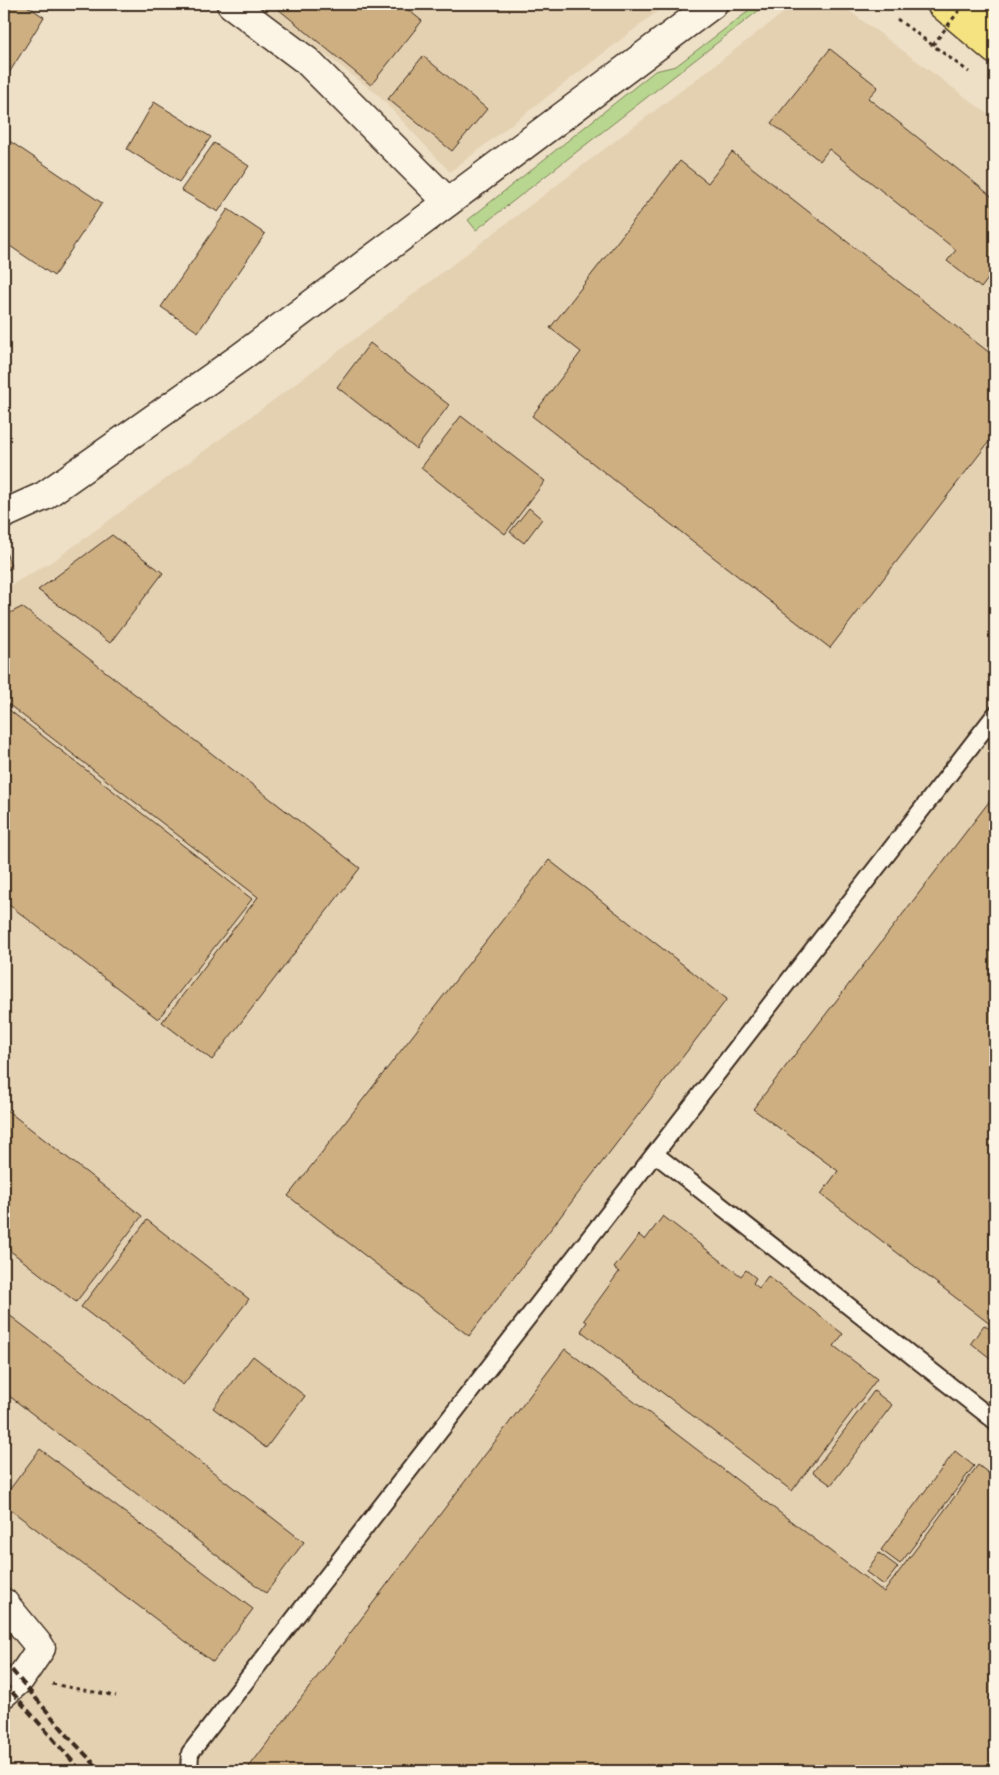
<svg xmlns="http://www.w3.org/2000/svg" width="999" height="1775" font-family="'Balsamiq Sans',sans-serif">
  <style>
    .built { fill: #e4d1b2 }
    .green { fill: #b8d68f; stroke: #7a8056 }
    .building { fill: #ceaf82; stroke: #3b2a1e }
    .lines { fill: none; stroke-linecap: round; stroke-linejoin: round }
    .lane-casing { stroke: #3b2a1e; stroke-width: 20 }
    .street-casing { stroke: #3b2a1e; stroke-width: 31 }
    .secondary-casing { stroke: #3b2a1e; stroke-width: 31 }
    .primary-casing { stroke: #3b2a1e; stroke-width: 31 }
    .highway-casing { stroke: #3b2a1e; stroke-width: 31 }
    .path { stroke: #3b2a1e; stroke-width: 3; stroke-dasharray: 4 4; stroke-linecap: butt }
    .lane { stroke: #fcf5e5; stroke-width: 16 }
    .street { stroke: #fcf5e5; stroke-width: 28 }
    .secondary { stroke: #fcf5e5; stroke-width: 28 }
    .primary { stroke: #f5e382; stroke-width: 28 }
    .highway { stroke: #f5e382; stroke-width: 28 }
    .rail { stroke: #3b2a1e; stroke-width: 4; stroke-dasharray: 8 4; stroke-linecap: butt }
    .path-bridge { stroke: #3b2a1e; stroke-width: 3; stroke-dasharray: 4 4; stroke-linecap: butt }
  </style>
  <rect width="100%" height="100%" fill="#eee0c7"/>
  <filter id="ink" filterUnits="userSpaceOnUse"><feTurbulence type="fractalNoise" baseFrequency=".02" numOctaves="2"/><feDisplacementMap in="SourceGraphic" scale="10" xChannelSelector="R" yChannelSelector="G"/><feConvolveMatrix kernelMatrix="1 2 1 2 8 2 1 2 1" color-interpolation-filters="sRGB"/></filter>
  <g filter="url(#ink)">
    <g class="built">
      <polygon points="258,4 667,4 450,172 377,94"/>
      <polygon points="795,4 840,4 995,119 995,1771 4,1771 4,589 56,559 290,388"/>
    </g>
    <polygon class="green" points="752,4 767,4 476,230 468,220 655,71 676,66 746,13"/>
    <g class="building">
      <polygon points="4,4 24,4 44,17 4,81"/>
      <polygon points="272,4 401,4 422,21 371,85"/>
      <polygon points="830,49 878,87 868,98 995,199 995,270 981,288 947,261 956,250 829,149 820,161 771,123"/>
      <polygon points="423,56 487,109 452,151 388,99"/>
      <polygon points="154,102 211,137 179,182 127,149"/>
      <polygon points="8,140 102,203 54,276 4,242 4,147"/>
      <polygon points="214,143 249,166 218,212 181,190"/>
      <polygon points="732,152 995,357 995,434 830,648 532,416 581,352 550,328 680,161 708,183"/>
      <polygon points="228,209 265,234 198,332 161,307"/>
      <polygon points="370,343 449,405 416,449 337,387"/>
      <polygon points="461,416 545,481 505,534 421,468"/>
      <polygon points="529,508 542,519 524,543 510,532"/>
      <polygon points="112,535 163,573 110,643 38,590"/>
      <polygon points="4,548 12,568 4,571"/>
      <polygon points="22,607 360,868 212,1060 162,1022 258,897 4,701 4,616"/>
      <polygon points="4,706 252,899 158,1019 4,901"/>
      <polygon points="995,794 995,1328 821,1194 838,1171 753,1109"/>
      <polygon points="549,860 727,999 469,1336 288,1196"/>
      <polygon points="4,1108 142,1216 76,1302 4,1246"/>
      <polygon points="663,1216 741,1276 746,1270 756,1278 753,1283 759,1288 768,1276 843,1334 834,1346 877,1379 792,1491 581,1331 587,1322 584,1320 619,1272 614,1268 639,1235 645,1240"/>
      <polygon points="147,1220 249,1299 183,1385 81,1307"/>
      <polygon points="4,1311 304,1542 266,1593 4,1392"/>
      <polygon points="984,1325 995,1333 995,1362 971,1343"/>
      <polygon points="565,1349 884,1592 978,1465 995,1478 995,1771 246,1771"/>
      <polygon points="253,1356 305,1396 266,1448 213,1408"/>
      <polygon points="874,1391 892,1405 831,1485 813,1472"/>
      <polygon points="40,1449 253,1609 213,1662 4,1505 4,1497"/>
      <polygon points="955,1451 974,1466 900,1564 881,1550"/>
      <polygon points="879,1553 898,1567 884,1585 866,1572"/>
    </g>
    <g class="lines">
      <defs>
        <g id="lane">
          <polyline points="655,1154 995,1421"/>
          <polyline points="189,1771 190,1753 995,715"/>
        </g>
        <polyline id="street" points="231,4 307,61 448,202"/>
        <g id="secondary">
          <polyline points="4,514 44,496 241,357 713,4"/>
          <polyline points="4,1603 41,1648 20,1679 4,1693"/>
        </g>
        <polyline id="primary" points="941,4 995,50"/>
        <polyline id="highway" points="969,4 995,24"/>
      </defs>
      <use href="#lane" class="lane-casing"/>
      <use href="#street" class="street-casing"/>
      <use href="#secondary" class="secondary-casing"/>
      <use href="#primary" class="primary-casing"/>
      <use href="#highway" class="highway-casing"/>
      <g class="path">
        <polyline points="897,19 969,72"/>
        <polyline points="52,1684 116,1696"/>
      </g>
      <use href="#lane" class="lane"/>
      <use href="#street" class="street"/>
      <use href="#secondary" class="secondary"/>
      <use href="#primary" class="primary"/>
      <use href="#highway" class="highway"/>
      <g class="rail">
        <polyline points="4,1661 69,1737 101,1771"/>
        <polyline points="4,1683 81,1771"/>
      </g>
      <polyline class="path-bridge" points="933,45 964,4"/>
    </g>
  </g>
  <rect width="999" height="1775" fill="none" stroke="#fcf5e5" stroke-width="20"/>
  <rect x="10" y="10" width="979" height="1755" fill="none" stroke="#3b2a1e" stroke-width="2" filter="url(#ink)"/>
</svg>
